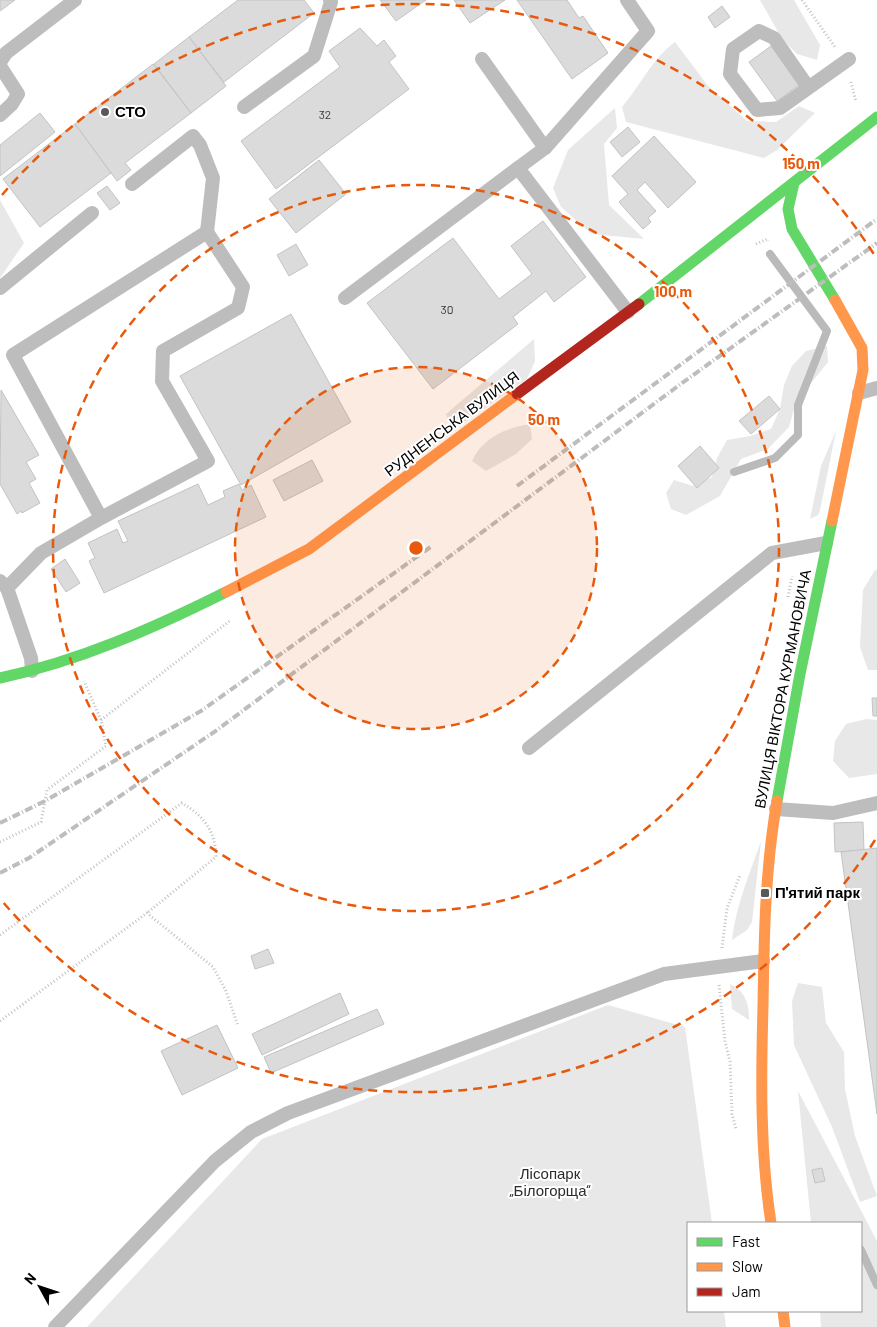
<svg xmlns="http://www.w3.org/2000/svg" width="877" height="1327" font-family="Barlow,sans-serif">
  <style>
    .green { fill: #e8e8e8 }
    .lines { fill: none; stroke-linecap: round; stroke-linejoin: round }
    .stream { stroke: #bababa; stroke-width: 8 }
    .building { fill: #dbdbdb; stroke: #c3c3c3 }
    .path { stroke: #c2c2c2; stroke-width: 3; stroke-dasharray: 1 2.5; stroke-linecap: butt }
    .lane { stroke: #bdbdbd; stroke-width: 14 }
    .fast { stroke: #63d668; stroke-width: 11 }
    .slow { stroke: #ff974d; stroke-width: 11 }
    .jam { stroke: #b3261e; stroke-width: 11 }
    .rail { stroke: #bdbdbd; stroke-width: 4; stroke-dasharray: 8 2.5 1 2.5; stroke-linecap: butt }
    .ring { fill: none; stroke: #e8590c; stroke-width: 2.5; stroke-dasharray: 9 6 }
    .poi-dot { fill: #595959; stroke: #fff; stroke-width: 2 }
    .labels { text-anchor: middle; stroke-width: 4; stroke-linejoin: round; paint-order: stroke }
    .number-label { font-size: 12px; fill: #373737 }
    .poi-label { font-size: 15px; font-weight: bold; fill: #000; stroke: #fff; text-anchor: start }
    .street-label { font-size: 15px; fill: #000; stroke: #fff }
    .park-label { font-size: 15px; fill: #2c2c2c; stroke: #fff }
    .centre { fill: #e8590c; stroke: #fff; stroke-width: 2.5 }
    .ring-label { font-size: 15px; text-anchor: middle; font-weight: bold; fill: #e8590c; stroke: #fff; stroke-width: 4; stroke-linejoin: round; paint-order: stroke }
  </style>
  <rect width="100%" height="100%" fill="#fff"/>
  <g class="green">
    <polygon points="760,0 794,0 820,45 817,60 797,54 782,39"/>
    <path d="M 675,42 L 708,86 L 747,121 L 776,122 L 799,106 L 815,113 L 777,150 L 764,158 L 626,122 L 622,107 C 641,85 651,60 675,42 Z"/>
    <polygon points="615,108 617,128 604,144 609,205 644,239 592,234 561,207 553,188 568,150"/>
    <polygon points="0,200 24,243 0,278"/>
    <polygon points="534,339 535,361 527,379 452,430 446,414"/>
    <polygon points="827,346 828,362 796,402 789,427 768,449 741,459 720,496 686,515 671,509 666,493 674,480 693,486 712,477 717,458 727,440 750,436 771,429 780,409 784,385 792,366 806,351"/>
    <path d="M 530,424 L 532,439 L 516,454 L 486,471 L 472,461 C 482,438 506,428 530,424 Z"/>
    <polygon points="836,431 820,510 818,515 810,519 821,466"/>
    <polygon points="875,570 877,570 877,670 868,670 860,647 863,590"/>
    <polygon points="866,719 877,720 877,774 849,778 833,761 835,741 846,724"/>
    <path d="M 761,841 L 752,922 L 747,930 L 732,940 C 737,902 749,876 761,841 Z"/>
    <polygon points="798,983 822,987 826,1023 844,1052 845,1089 855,1136 877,1196 860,1202 832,1127 794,1045 792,1001"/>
    <path d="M 730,984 C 746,992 749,1004 749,1020 L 732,1009 Z"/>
    <polygon points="608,1005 685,1027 712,1223 688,1223 688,1311 724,1311 726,1327 87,1327 262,1139"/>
    <polygon points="798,1091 877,1241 877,1327 821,1327 820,1311 861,1311 861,1223 811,1223"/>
  </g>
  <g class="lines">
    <g class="stream">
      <polyline points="734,472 775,458 798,435 798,405 827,331 770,254"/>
      <polyline points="861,1250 877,1285"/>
    </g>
  </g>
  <g class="building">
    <polygon points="0,0 15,0 0,11"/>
    <polygon points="238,0 304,0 314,13 224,82 189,37"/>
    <polygon points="380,0 426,0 396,21"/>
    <polygon points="454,0 505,0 470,23"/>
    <polygon points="517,0 567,0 579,18 583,16 608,53 572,79"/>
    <polygon points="722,6 730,17 715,28 708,17"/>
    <polygon points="360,28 377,46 384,40 396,56 389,62 409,89 276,189 241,141 340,67 329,51"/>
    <polygon points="189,37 226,86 191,113 154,64"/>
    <polygon points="771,46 799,85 777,101 749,62"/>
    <polygon points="153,64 191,113 125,163 131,170 117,181 75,124"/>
    <polygon points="40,113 55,132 0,176 0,145"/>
    <polygon points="75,124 111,173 40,227 3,179"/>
    <polygon points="628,127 640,142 622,157 610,142"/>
    <polygon points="654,136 696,182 668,208 645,182 637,190 656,211 648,218 651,222 643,229 619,202 628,194 612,176"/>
    <polygon points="319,160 346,194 296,233 269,199"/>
    <polygon points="107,186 120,203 110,210 97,193"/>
    <polygon points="543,221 586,277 554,302 546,291 513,317 518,324 433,389 367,303 453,238 499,299 532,274 511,246"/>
    <polygon points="296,244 308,265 289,276 277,255"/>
    <polygon points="291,314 351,422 241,485 180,376"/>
    <polygon points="1,390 39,455 26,462 36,479 29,483 40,503 22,513 21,511 17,514 0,484"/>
    <polygon points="769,396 780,409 751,434 739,421"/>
    <polygon points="700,446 719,468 697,488 678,466"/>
    <polygon points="312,460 323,481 284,501 273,480"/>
    <polygon points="198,484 208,505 225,497 223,491 239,484 242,490 251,485 266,517 104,593 89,561 95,558 88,543 117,529 123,543 128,541 118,521"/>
    <polygon points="65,559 80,583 66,592 51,569"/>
    <polygon points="872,698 877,698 877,716 873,716"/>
    <polygon points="863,822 864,850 835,852 834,823"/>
    <polygon points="877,848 877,1114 841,852"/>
    <polygon points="268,949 274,963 255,969 251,956"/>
    <polygon points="340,993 349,1014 262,1055 252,1034"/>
    <polygon points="377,1009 384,1024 271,1073 264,1057"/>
    <polygon points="217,1025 238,1068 182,1095 161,1051"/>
    <polygon points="822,1168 825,1181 815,1183 812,1170"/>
  </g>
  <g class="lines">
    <g class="path">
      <polyline points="802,0 835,47"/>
      <polyline points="851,82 856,102"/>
      <polyline points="756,244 767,239 768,241"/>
      <polyline points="788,597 792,576"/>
      <polyline points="101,720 231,620"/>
      <polyline points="0,842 41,822 47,790 106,746 101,720 84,681"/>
      <path d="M 0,935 L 182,803 C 204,816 216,832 216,857 L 147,913"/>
      <polyline points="722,948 727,908 740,875"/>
      <polyline points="719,985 725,1041 730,1062 732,1114 736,1129"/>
      <polyline points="0,1021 147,913 213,967 226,991 238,1026"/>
    </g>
    <g class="lane">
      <polyline points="627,0 648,31 545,148 518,168 628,312"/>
      <polyline points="482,59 545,148"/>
      <polyline points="0,62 6,53 75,0"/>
      <polyline points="0,66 18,94 12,104 0,115"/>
      <polyline points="808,87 774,38 759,31 733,49 730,74 757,110 780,108 849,59"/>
      <polyline points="244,107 314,56 331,2 330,0"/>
      <polyline points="132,184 193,136 200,145 213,178 207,232"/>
      <polyline points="0,288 92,213"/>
      <polyline points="345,298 518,168"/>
      <polyline points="859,393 877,388"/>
      <polyline points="0,581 7,588 31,658 32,671"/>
      <polyline points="7,588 41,553 101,518 208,461 162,381 163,351 238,308 243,287 207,232 13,355 101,518"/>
      <polyline points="529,748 772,553 826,543"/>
      <polyline points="776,809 833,813 877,803"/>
      <polyline points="55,1327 215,1161 251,1132 288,1113 664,974 763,961"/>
    </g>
    <g class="fast">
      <polyline points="794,183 788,209 792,229 835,300"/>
      <polyline points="639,304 877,117"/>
      <path d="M 0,678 C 79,661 154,628 226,592"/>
      <polyline points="777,801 800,674 832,521"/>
    </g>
    <g class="slow">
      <polyline points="832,521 863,370 862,348 835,300"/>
      <polyline points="226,592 309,549 517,394"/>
      <path d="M 771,1223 C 760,1152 761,1078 763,1006 C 764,937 765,869 777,801"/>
      <polyline points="783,1311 785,1327"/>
    </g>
    <polyline class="jam" points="517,394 639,304"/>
    <g class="rail">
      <polyline points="517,486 877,219"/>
      <polyline points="0,823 45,801 201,711 432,546"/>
      <polyline points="0,873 29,858 217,730 682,383 877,243"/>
    </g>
  </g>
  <circle cx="416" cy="548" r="181" fill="#e8590c" fill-opacity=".12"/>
  <g class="ring">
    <circle cx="416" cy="548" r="181"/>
    <circle cx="416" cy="548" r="363"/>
    <path d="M875 840A544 544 0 0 1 2 901M2 195A544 544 0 0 1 875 256"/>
  </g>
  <g class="poi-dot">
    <circle cx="105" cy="112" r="5"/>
    <rect x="760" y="888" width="10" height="10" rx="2.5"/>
  </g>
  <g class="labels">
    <g class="number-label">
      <text x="325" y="119">32</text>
      <text x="447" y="314">30</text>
    </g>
    <g class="poi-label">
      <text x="115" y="117">СТО</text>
      <text x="775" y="898">П'ятий парк</text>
    </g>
    <g class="street-label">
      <text transform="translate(452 424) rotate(-37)" y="5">РУДНЕНСЬКА ВУЛИЦЯ</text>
      <text transform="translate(783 689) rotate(-79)" y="5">ВУЛИЦЯ ВІКТОРА КУРМАНОВИЧА</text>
    </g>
    <g class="park-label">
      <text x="550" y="1179">Лісопарк<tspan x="550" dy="17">„Білогорща“</tspan></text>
    </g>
  </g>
  <circle cx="416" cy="548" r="8" class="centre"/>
  <g class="ring-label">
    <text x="801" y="169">150 m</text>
    <text x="673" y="297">100 m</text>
    <text x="544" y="425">50 m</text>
  </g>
  <rect x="687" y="1222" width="175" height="90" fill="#ffffff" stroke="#999999"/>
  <rect x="697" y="1238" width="25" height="8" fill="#63d668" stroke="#999999"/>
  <text x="732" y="1247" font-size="15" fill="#000000">Fast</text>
  <rect x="697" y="1263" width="25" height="8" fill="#ff974d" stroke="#999999"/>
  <text x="732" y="1272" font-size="15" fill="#000000">Slow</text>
  <rect x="697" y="1288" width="25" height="8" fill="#b3261e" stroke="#999999"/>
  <text x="732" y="1297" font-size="15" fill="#000000">Jam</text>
  <g transform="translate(40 1287) rotate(310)" stroke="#ffffff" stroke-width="4" paint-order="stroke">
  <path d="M0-4L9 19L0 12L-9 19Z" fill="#000000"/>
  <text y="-8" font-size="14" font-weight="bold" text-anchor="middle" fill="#000000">N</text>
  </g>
</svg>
